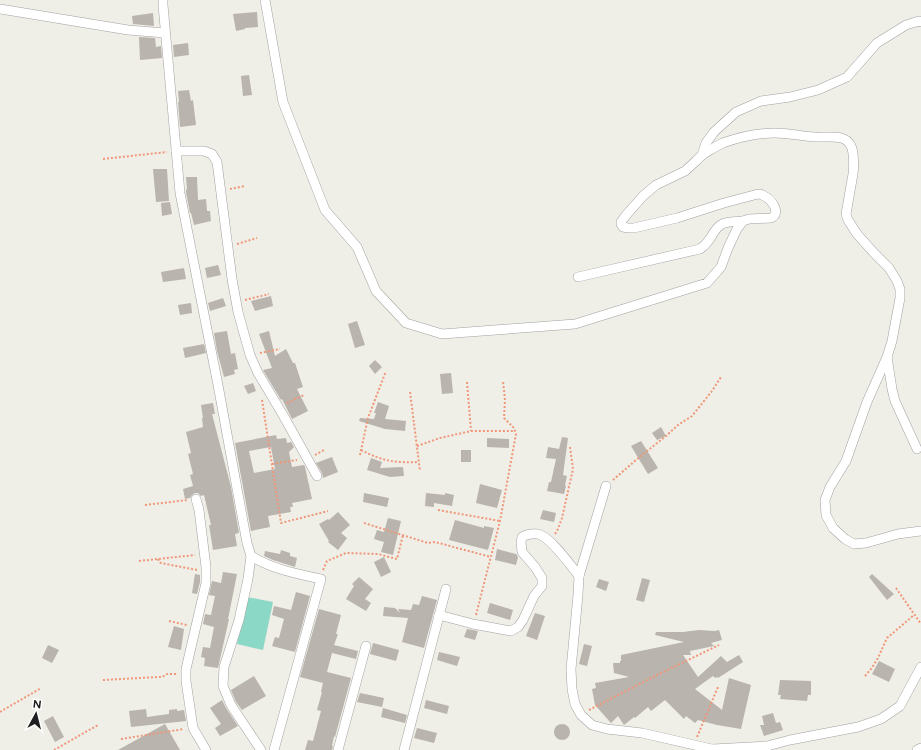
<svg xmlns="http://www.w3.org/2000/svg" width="921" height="750" font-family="Figtree,sans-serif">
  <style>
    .pitch { fill: #8bd8c6 }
    .building { fill: #b9b4ad; fill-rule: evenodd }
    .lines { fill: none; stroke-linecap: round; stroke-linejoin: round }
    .minor-casing { stroke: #a1a1a1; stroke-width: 10 }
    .path { stroke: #ef9778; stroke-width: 2; stroke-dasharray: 2 2; stroke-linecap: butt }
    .minor { stroke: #fff; stroke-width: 9 }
  </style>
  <rect width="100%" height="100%" fill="#efeee7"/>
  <polygon class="pitch" points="247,597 273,602 263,650 237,644"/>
  <g class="building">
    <polygon points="257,12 258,27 245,28 245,29 236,31 233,14"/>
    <polygon points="153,13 154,26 133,24 132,16"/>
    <polygon points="139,37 155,38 156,47 161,46 162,58 140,60"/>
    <polygon points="188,43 189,55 174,57 173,45"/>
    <polygon points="249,75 252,95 243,96 241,76"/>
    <polygon points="189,90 191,101 193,100 196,125 180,127 178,102 179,102 178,91"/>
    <polygon points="153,169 167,169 169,201 156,202"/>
    <polygon points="186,177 197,177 198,200 206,199 207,211 210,211 211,221 194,225 191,213 190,213 186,192 186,190 187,189"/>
    <polygon points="170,202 172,214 162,216 161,203"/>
    <polygon points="218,265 221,275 207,278 205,268"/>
    <polygon points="184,268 186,279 163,282 161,272"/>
    <polygon points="271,296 273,306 255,311 251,301"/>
    <polygon points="223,298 226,306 210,311 208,303"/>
    <polygon points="191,303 192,313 180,315 178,305"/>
    <polygon points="357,321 365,345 355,348 348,324"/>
    <polygon points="227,331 231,354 235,353 238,369 234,370 235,374 224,377 217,351 214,333"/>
    <polygon points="269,331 275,356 286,349 293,363 295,363 303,387 297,389 308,411 292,419 282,399 281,400 263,370 272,368 259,334"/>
    <polygon points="204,344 206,353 185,358 183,348"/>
    <polygon points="375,360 382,367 375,374 369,366"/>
    <polygon points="451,373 453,393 442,394 440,374"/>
    <polygon points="253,383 256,391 248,394 244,386"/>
    <polygon points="378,402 389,406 385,419 406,421 405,431 385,429 359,421 360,418 374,419 376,413 374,413"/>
    <polygon points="213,403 215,414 212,414 231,487 239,533 235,534 237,546 213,550 209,525 211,525 204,495 201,496 198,493 195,493 192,495 190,498 185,499 183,489 193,486 190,475 193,474 188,454 191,453 186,432 203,427 202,418 203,418 201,405"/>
    <polygon points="661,427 666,436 657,440 652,433"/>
    <path d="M 276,435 L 277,439 L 286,438 L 287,443 L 291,442 L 294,447 L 289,452 L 292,467 L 304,465 L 305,467 L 312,499 L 292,503 L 293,507 L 290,507 L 291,512 L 268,516 L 270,527 L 251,531 L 235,443 ZM 271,447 L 275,469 L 254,473 L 249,451 Z"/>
    <polygon points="562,437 568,438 563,475 567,476 565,485 566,486 564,494 547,491 549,482 551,482 556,459 546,458 548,447 559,449"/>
    <polygon points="487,438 509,439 509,448 487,447"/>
    <polygon points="641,441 658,468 648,474 631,446"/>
    <rect x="461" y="450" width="10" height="12"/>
    <polygon points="332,457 338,472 323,478 322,473 316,463"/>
    <polygon points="371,458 382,462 380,468 403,467 404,476 390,477 367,470"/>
    <polygon points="480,484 502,490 497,508 476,503"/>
    <polygon points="364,493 389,498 387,507 363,502"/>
    <polygon points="426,493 445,495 445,493 454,495 452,506 434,503 434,507 425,506"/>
    <polygon points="543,510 556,513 554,522 540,519"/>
    <polygon points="338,512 350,525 341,533 347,538 338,550 328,542 329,541 319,524 328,519 329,520"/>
    <polygon points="388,518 401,521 393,555 381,552 384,542 374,539 377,530 384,532"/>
    <polygon points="455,520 484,528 484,526 494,528 488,550 449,540"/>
    <polygon points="497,549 516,554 518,557 516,565 495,560"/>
    <polygon points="281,550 290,553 290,556 297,558 295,567 273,560 264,556 265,551 280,554"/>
    <polygon points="384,557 391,572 381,577 374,562"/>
    <polygon points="223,572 237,574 228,619 229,619 218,668 204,666 205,658 201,657 203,647 210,648 214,627 203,624 205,614 211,615 215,596 209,595 212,581 221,583"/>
    <polygon points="195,574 200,575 200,582 197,594 192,593"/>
    <polygon points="872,574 894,594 887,600 869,577"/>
    <polygon points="359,577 373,589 365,599 371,603 366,611 346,599 354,586 352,584"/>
    <polygon points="642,578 650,580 644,602 636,600"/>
    <polygon points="599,579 609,582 606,591 596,587"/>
    <polygon points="296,592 310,596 295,652 272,646 275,637 279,638 284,619 272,615 274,606 291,610"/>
    <polygon points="422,596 437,600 424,648 402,642 408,618 383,616 384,607 395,608 400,613 398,609 411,610 413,604 419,605"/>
    <polygon points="490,603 513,610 510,620 487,613"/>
    <polygon points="319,609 341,615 336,634 338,634 334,645 358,651 356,659 332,653 327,672 351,678 335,737 334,736 332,746 333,746 332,750 305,750 308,740 313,741 321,711 317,710 322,692 321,692 323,683 300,677"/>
    <polygon points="535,613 545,616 537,640 526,636"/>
    <polygon points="174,626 184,629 181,650 168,647"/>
    <polygon points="467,629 478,631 475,640 464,637"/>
    <polygon points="699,630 715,631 719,630 722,640 711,643 714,646 690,651 691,655 683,655 698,677 721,656 727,662 739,655 743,662 718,678 717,677 715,678 713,676 695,689 722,710 729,678 751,685 741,729 717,725 698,720 695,723 686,716 684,719 665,700 651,711 648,707 635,718 634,717 624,725 618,716 611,723 595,705 592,689 596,688 595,683 629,677 614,673 613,663 620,663 620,661 621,661 621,655 684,642 655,635 656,632 683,632"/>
    <polygon points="373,643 399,650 396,661 370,654"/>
    <polygon points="584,644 592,646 587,666 579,664"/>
    <polygon points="48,645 59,650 52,663 42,658"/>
    <polygon points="439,652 460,657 457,666 437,660"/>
    <polygon points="879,661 895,669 889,682 872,674"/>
    <polygon points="254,676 266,696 242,710 236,702 231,690"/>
    <polygon points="780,680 811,681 811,695 808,695 807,701 780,699 781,695 778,695"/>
    <polygon points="360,693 384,698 382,707 357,702"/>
    <polygon points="222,700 226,708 238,726 220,736 215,728 221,724 210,708"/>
    <polygon points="426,700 449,706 447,714 424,708"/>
    <polygon points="383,708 407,715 405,723 381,717"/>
    <polygon points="146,709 147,717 169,714 169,710 177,709 177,711 184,710 186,721 131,727 129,711"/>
    <polygon points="773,713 776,723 780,722 783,730 764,736 760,725 764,725 762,716"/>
    <polygon points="53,716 64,737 55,742 44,721"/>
    <polygon points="165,724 180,750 118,750"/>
    <circle cx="562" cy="732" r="8"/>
    <polygon points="417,728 437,733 434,743 414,738"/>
  </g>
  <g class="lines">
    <defs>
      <g id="minor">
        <polyline points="163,0 163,5 180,193 218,385 247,543 251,556 248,579 239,620 224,667 223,686 231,705 261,750"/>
        <path d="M 265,0 L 283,102 L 325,210 L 357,247 L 376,291 L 406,323 L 442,334 L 575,324 L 707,283 L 721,267 L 728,248 L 737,229 L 743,221 L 749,219 L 771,218 C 782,213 771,199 764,196 C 762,194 760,194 758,194 L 724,203 L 677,218 L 634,228 L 628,228 L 623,227 L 621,224 L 621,222 L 627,214 L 643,196 L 656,185 L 685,171 L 696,161 L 702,155 L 706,143 L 714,132 L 736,112 L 761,101 L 790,97 L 818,90 L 847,77 L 877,43 L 906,25 L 919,21 L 921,22"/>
        <polyline points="0,9 128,30 165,33"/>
        <polyline points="176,151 204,151 212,154 217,162 232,279 238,312 250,355 258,373 283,415 317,476"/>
        <path d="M 702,155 C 709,151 716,146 723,143 C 739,137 758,133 775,133 C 788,133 801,136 814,137 C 826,138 845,133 851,146 C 854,152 854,167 853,174 L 846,214 L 848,220 L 857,234 L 875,254 L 889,268 L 897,281 L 900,289 L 900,298 L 892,341 L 887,357 L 867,402 L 846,461 L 830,487 L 825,500 L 826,515 L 833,528 L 845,539 L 854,544 L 866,543 L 898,534 L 921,531"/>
        <path d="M 578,277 L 700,249 C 706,245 707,243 711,237 C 720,221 725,222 743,221"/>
        <polyline points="887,357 892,389 895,401 917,449"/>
        <polyline points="196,499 199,510 206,567 206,583 186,669 186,681 193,728 206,750"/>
        <path d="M 251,556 C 272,569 297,574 321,579 L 274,750"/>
        <polyline points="579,576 606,486"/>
        <path d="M 439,615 L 473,624 L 511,631 L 518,627 L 523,620 L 534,596 L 542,586 L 542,578 L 535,567 L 522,552 L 521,542 L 522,537 C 527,534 532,533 538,534 C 551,537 570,565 579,576 L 578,595 L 571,669 L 572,689 L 575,704 L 581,715 L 592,725 L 607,729 L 642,733 L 716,750"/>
        <polyline points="713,749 767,746 790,740 858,727 881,719 900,706 921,667"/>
        <polyline points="338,750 366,646"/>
        <polyline points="404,750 446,589"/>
        <polyline points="917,750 921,748"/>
      </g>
    </defs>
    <use href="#minor" class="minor-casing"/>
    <g class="path">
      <polyline points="103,159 167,152"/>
      <polyline points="230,189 245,186"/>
      <polyline points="237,244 257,238"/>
      <polyline points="245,300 269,294"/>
      <polyline points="260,353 280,349"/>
      <polyline points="467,382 471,431"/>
      <polyline points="410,392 420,471"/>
      <polyline points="262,400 281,523 328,511"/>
      <polyline points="287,403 304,395"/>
      <polyline points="417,446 440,438 471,431 515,431"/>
      <path d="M 361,450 C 382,461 395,463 419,462"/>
      <polyline points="315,455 324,450"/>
      <polyline points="360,455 368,418 386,371"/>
      <polyline points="272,464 297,460"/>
      <polyline points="613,480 636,460 666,436 678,425 692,416 712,391 721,377"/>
      <polyline points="145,505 188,500"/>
      <polyline points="438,510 500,521"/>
      <polyline points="364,523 428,543 435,542 491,557"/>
      <polyline points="555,534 558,529 562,518 573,469 570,447"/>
      <polyline points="158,559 159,562 161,563 197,570"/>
      <polyline points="139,561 195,555"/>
      <polyline points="323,570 327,561 346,553 378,554 397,559 403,535"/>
      <polyline points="896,588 921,624"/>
      <polyline points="476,615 500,521 516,434 514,428 504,418 505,400 503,381"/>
      <polyline points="169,621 187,625"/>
      <polyline points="865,676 871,669 878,658 887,638 914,615"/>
      <polyline points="103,680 158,677 162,677 167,674 177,674"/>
      <polyline points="589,710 655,676 719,645"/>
      <polyline points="0,712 41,688"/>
      <polyline points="697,737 718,687"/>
      <polyline points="121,739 184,729"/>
      <polyline points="54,750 98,725"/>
    </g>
    <use href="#minor" class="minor"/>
  </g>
  <g transform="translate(36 714) rotate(7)" stroke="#ffffff" stroke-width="3" paint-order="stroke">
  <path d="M0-3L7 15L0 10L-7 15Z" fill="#202020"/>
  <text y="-6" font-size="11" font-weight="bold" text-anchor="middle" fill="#202020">N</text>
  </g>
</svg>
